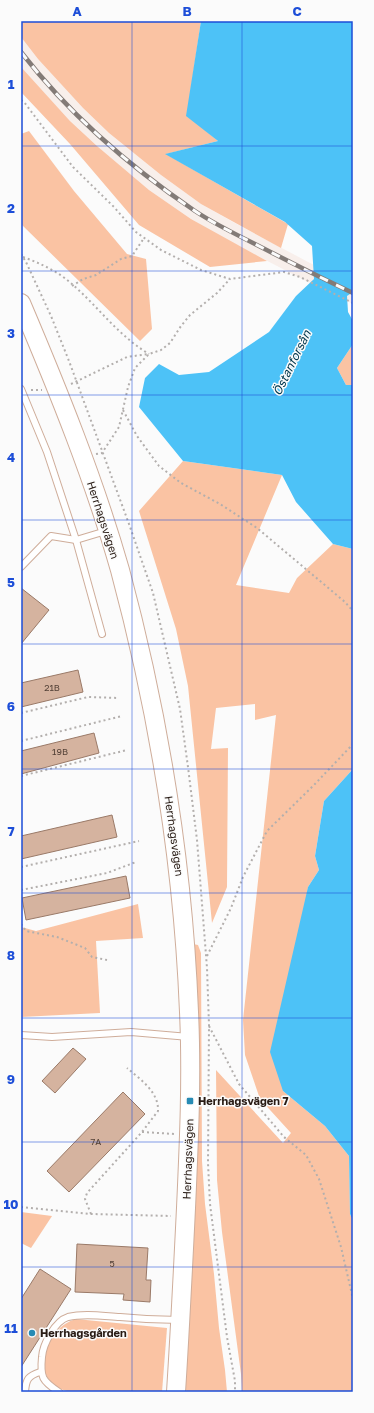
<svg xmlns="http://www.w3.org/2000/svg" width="374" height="1413" font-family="'Golos Text',sans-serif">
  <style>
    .built { fill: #f8efeb }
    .green { fill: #fac3a3 }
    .water { fill: #4dc2f7 }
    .building { fill: #d5b39f; stroke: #9a7a68 }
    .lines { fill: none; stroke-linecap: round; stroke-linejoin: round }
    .lane-casing { stroke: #cfad9a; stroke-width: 8 }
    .secondary-casing { stroke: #cfad9a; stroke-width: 20 }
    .path { stroke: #b3afad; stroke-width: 2; stroke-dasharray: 2 3; stroke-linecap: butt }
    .lane { stroke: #fff; stroke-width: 6 }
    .secondary { stroke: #fff; stroke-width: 18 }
    .rail-casing { stroke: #837b77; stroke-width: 4.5 }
    .rail { stroke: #fbfbfb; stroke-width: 3; stroke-dasharray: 9; stroke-linecap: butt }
    .grid { fill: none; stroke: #1d4ed8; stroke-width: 1; stroke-opacity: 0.55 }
    .poi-dot { fill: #278bb4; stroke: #fbfbfb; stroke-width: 1.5 }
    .labels { text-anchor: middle; stroke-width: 3; stroke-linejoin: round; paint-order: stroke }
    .number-label { font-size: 9px; fill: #534137 }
    .street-label { font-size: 11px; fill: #281b14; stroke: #fbfbfb }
    .poi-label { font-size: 11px; font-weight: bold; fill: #281b14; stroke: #fbfbfb; text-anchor: start }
    .water-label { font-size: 12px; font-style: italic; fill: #01374c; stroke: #fbfbfb }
    .neatline { fill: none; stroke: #1d4ed8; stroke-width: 1.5 }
    .grid-label { font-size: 13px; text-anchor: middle; font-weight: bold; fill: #1d4ed8 }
  </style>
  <rect width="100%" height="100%" fill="#fbfbfb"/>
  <polygon class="built" points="21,37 38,59 83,108 109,133 161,175 201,204 233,222 310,263 353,283 353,304 302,279 225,239 191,219 149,190 97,146 70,121 24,71 21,67"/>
  <g class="green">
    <polygon points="21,21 201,21 187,115 218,141 166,154 288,224 281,248 201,204 161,175 109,133 83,108 38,59 21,37"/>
    <polygon points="21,67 70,121 97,146 149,190 191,219 267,261 210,267 139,225 70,144 21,92"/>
    <polygon points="29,131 74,191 127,254 146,259 152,329 140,341 21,224 21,134"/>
    <polygon points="353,344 353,385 346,385 337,368"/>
    <polygon points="183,461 282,475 236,585 289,593 297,578 333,544 353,549 353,769 324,801 315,856 319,870 308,887 283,1091 325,1126 349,1156 350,1214 353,1221 353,1392 242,1392 241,1374 222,1232 217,1180 216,1070 283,1143 291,1133 260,1099 245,1055 243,1020 276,715 255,720 255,704 216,708 211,749 228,748 227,887 212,923 188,686 176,629 139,511"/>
    <polygon points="138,904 143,938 96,941 100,1013 21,1017 21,927 36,931"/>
    <polygon points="188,943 198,945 201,953 202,1161 205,1204 214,1274 219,1328 225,1370 227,1392 187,1392 184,1386 193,1259 195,1201"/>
    <polygon points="21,1212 52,1216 31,1248 21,1243"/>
    <path d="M 76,1319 L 167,1328 L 162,1392 L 67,1391 C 27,1382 45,1327 76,1319 Z"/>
  </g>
  <g class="water">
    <polygon points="201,21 353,21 353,292 347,296 348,312 353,321 353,344 337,368 346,385 353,385 353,549 333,544 296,502 282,475 183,461 139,407 145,378 159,364 179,375 209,372 269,332 296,296 314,279 312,246 285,222 165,154 218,141 186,116"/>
    <polygon points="353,769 353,1221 350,1214 349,1156 325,1126 283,1091 270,1052 308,887 319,870 315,856 324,801"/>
  </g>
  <g class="building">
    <polygon points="21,588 49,610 21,644"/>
    <polygon points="78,670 83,692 21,707 21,683"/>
    <polygon points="94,733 99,753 21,774 21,751"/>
    <polygon points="112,815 117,837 21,859 21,836"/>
    <polygon points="126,876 130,898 26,920 22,898"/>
    <polygon points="73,1048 86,1059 55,1093 42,1081"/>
    <polygon points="123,1092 145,1114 69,1192 47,1171"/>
    <polygon points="77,1244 148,1248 146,1280 151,1280 150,1302 123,1300 124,1294 75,1292"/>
    <polygon points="40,1269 71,1289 21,1367 21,1299"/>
  </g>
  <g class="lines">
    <defs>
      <g id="lane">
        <polyline points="21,389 47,452 76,540 102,634"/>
        <polyline points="21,567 51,536 76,540 106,531"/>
        <polyline points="21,1035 52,1037 131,1032 189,1037"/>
        <path d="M 25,1392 C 26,1379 28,1376 40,1372"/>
        <path d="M 59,1392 C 42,1381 40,1377 42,1357 C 43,1344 55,1321 68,1317 C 84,1313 103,1316 120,1317 C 140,1319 159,1320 179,1320"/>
      </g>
      <path id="secondary" d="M 21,303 C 58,390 94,479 120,570 C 159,715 183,862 189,1012 C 192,1077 189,1142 186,1208 C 183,1269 180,1331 176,1392"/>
    </defs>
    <use href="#lane" class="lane-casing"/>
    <use href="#secondary" class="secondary-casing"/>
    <g class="path">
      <polyline points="21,100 24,102 73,167 114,207 136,232 161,250 201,270 230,279 284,272 300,277 353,303"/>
      <polyline points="21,254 26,262 51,316 69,361 129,524 153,593 180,709 188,767 197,840 207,968 209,1025 208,1163 210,1204 227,1337 235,1381 235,1392"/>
      <path d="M 23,257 C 37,262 50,268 62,276 C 94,300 114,333 149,354"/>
      <polyline points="72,286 83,279 96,275 121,259 132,256 144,238"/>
      <polyline points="71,384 127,357 148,354"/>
      <polyline points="31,390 42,390"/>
      <polyline points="123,410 137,436 159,466 181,483 220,504 257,528 345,602 353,611"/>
      <polyline points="96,454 102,453 119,427 128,387 135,368 149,354 161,350 170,343 181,326 190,315 217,293 230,279"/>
      <polyline points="21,713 88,697 119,698"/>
      <polyline points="21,741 122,716"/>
      <polyline points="21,776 127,750"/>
      <polyline points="21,867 139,841"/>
      <polyline points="21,890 107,873 136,862"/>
      <polyline points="21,924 26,931 57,937 85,948 92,957 107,960"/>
      <polyline points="207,956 231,908 243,877 267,831 314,785 353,744"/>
      <polyline points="209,1026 239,1084 284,1137 306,1155 319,1179 341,1247 353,1299"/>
      <polyline points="142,1132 175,1134"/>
      <polyline points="21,1207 91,1214 171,1216"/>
      <path d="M 91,1214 L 85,1199 L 87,1193 L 142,1132 L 158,1111 C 159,1092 140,1079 127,1068"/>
    </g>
    <use href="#lane" class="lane"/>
    <use href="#secondary" class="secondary"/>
    <defs>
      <path id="rail" d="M 21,52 C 69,114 130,167 195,211 C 213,223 233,233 253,243 C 286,260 319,277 353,293"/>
    </defs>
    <use href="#rail" class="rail-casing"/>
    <use href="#rail" class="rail"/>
  </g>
  <path class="grid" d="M 132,21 L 132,1392M 242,21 L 242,1392M 21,146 L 353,146M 21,271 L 353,271M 21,395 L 353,395M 21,520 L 353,520M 21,644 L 353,644M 21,769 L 353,769M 21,893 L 353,893M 21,1018 L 353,1018M 21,1142 L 353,1142M 21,1267 L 353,1267"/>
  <g class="poi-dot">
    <rect x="186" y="1097" width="8" height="8" rx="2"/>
    <circle cx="32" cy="1333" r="4"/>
  </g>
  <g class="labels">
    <g class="number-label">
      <text x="52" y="691">21B</text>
      <text x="60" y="755">19B</text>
      <text x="96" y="1145">7A</text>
      <text x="112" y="1267">5</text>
    </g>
    <g class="street-label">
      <text transform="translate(103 520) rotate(72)" y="4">Herrhagsvägen</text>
      <text transform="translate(174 836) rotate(82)" y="4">Herrhagsvägen</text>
      <text transform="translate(188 1159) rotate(-88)" y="4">Herrhagsvägen</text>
    </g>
    <g class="poi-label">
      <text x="198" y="1105">Herrhagsvägen 7</text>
      <text x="40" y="1337">Herrhagsgården</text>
    </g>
    <g class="water-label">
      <text transform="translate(292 363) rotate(-64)" y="4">Östanforsån</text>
    </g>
  </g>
  <rect width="374" height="1413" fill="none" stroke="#fbfbfb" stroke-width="44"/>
  <rect x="22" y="22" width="330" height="1369" class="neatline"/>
  <g class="grid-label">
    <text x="77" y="16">A</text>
    <text x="187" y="16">B</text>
    <text x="297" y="16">C</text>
    <text x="11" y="89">1</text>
    <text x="11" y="213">2</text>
    <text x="11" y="338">3</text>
    <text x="11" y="462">4</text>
    <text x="11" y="587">5</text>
    <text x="11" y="711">6</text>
    <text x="11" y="836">7</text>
    <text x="11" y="960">8</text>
    <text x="11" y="1084">9</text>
    <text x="11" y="1209">10</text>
    <text x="11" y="1333">11</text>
  </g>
</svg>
